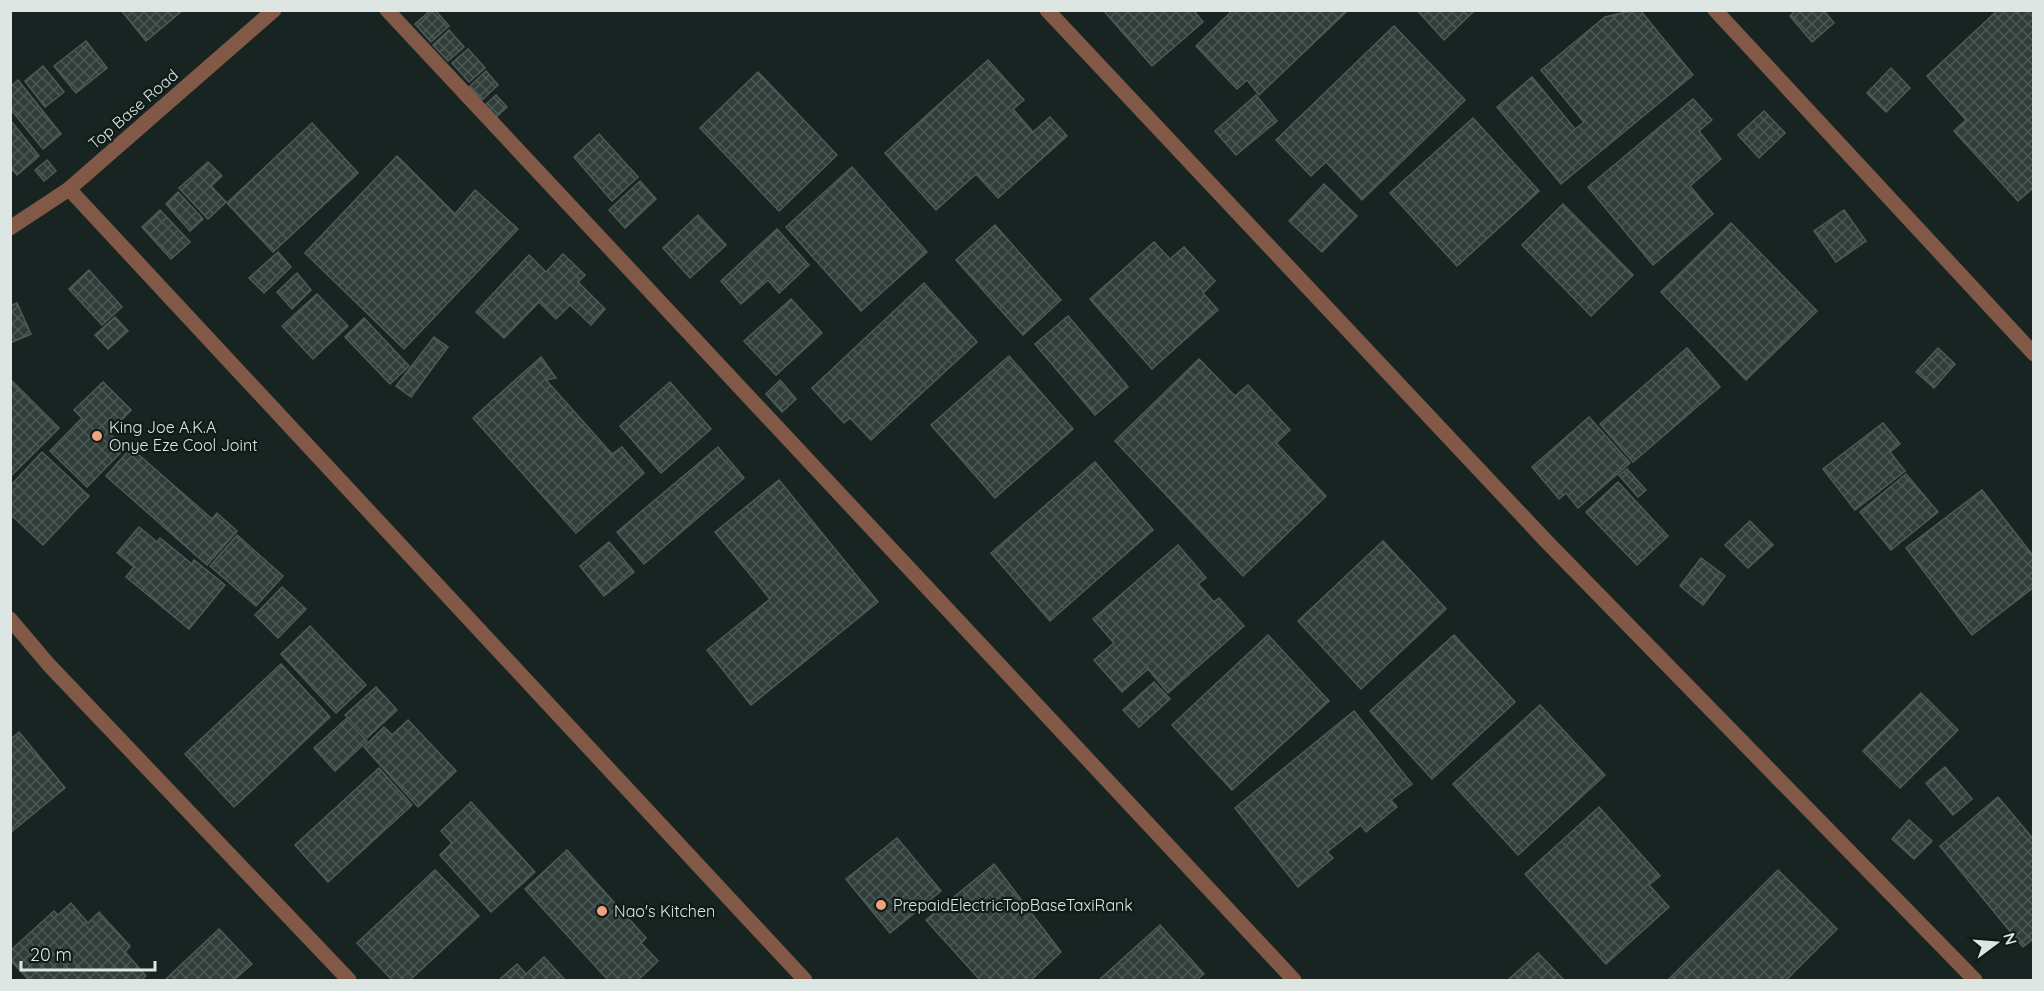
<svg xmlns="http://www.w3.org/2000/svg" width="2044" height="991" font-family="Quicksand,sans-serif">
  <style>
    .building { fill: url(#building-cross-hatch); stroke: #4e5c59; stroke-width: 1.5 }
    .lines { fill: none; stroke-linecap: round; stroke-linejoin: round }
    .minor { stroke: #825846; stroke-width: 15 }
    .poi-dot { fill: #f1a17d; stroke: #0e1b18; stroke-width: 2 }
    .labels { text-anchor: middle; stroke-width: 4.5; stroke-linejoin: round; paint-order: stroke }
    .street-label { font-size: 16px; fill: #dee6e4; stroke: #0e1b18 }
    .poi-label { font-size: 16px; fill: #dee6e4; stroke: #0e1b18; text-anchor: start }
  </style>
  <defs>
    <pattern id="building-cross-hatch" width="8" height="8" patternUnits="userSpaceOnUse" patternTransform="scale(1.5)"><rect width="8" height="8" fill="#303d3a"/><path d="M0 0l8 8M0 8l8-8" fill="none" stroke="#4e5956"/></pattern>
  </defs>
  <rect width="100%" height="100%" fill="#182421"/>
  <g class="building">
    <polygon points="121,10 183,10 146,41"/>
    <polygon points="431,10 435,10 449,26 431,42 415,24"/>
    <polygon points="1103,10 1193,10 1203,22 1152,66"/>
    <polygon points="1233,10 1348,10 1259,95 1247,80 1237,89 1196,46"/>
    <polygon points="1417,10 1475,10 1444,40"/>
    <polygon points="1635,10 1640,10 1693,75 1561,184 1497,107 1532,77 1575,129 1584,122 1541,70 1605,17"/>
    <polygon points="1796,10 1823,10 1834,23 1812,42 1790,16"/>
    <polygon points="1998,10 2015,10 2018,13 2020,10 2034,10 2034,187 2018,201 1954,131 1966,120 1927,76"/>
    <polygon points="1394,26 1465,100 1362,200 1326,162 1311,176 1276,140"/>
    <polygon points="449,30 464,47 448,61 433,45"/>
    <polygon points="86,41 107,68 76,93 54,66"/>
    <polygon points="468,49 485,68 469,82 452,63"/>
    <polygon points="988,60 1024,100 1013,109 1033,132 1050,117 1067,136 998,198 976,174 936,210 885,153"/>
    <polygon points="43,66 64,92 45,107 25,81"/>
    <polygon points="1891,68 1910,88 1886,112 1867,93"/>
    <polygon points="486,71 498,85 482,100 469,87"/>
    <polygon points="758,72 837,155 779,211 700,128"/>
    <polygon points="18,80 61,134 43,149 12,111 10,113 10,87"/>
    <polygon points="496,95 507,107 496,117 485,105"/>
    <polygon points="1256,95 1277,121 1236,155 1215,131"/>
    <polygon points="1693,99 1712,120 1699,131 1721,159 1690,186 1713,214 1653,265 1588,187"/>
    <polygon points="1764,111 1785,133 1759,158 1738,135"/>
    <polygon points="1473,118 1539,191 1457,266 1390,193"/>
    <polygon points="11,121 39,156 17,175 10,167"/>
    <polygon points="312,123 358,173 273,252 227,203"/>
    <polygon points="599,134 638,177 612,201 574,157"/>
    <polygon points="397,156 455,214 475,190 518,229 404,349 305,253"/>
    <polygon points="47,160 56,171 44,181 35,170"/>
    <polygon points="208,162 222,176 211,186 226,202 208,219 179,188"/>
    <polygon points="852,167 927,252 861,311 786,227"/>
    <polygon points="640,181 656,199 625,228 609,210"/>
    <polygon points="1324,184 1357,216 1322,252 1289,221"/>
    <polygon points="178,192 203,219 190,231 166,204"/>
    <polygon points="1563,204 1633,275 1591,316 1522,245"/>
    <polygon points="160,210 190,242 171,259 142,227"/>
    <polygon points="1844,210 1866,241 1836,262 1814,231"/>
    <polygon points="698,215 726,245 690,278 663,248"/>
    <polygon points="1731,223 1817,311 1746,380 1661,292"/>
    <polygon points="995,225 1061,300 1023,335 956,260"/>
    <polygon points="777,229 809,265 779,293 768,280 741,304 721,281"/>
    <polygon points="1154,242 1170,259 1184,247 1215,281 1203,293 1218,310 1152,369 1090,299"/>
    <polygon points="278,252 291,267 264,293 249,278"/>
    <polygon points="563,254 585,275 578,282 605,309 591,325 570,305 556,319 539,302 504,338 476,312 529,255 546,272"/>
    <polygon points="89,270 122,307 102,325 69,289"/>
    <polygon points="297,273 311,290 292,309 277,292"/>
    <polygon points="924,283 977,342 871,440 850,418 844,423 812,388"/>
    <polygon points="317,294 348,326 313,359 282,326"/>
    <polygon points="791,299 822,333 776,375 744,341"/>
    <polygon points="17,303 31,334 10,343 10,306"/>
    <polygon points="1068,316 1128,387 1095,415 1035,344"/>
    <polygon points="115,317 128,331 108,349 95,335"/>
    <polygon points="364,318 409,366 390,384 345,337"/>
    <polygon points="434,337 448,347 411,397 396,386"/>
    <polygon points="1687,348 1720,387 1633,462 1600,424"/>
    <polygon points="1938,348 1955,364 1934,388 1916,372"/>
    <polygon points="1009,356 1073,429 995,498 931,425"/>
    <polygon points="541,357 556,378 546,380 612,454 622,447 644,473 576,533 473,418"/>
    <polygon points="1199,359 1235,396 1248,385 1290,430 1276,443 1326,496 1243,576 1115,441"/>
    <polygon points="10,379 59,428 10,477"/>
    <polygon points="780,380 796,399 782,412 766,394"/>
    <polygon points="103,382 131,410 109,433 125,448 87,487 50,451 82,418 74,410"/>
    <polygon points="670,382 711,429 661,473 620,426"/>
    <polygon points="1589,417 1630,463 1578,508 1566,493 1559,499 1532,467"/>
    <polygon points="1883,423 1900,444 1890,452 1905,471 1855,510 1823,469"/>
    <polygon points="718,447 744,478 644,564 617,532"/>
    <polygon points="131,448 212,519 217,513 237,531 207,565 106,476"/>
    <polygon points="42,452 89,496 43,545 10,514 10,486"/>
    <polygon points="1095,462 1153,530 1050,621 991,553"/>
    <polygon points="1627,469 1646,490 1638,497 1619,475"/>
    <polygon points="1906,474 1938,512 1891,550 1860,512"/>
    <polygon points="779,480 878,602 751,705 707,650 770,599 715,532"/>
    <polygon points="1618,482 1668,536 1637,565 1586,512"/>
    <polygon points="1982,490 2034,557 2034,587 1972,635 1906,548"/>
    <polygon points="1750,521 1773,545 1748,568 1725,545"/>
    <polygon points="139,527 157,542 160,538 192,564 194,560 225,585 189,629 126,577 134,567 117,553"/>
    <polygon points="237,535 283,576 256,606 210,566"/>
    <polygon points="1383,541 1446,609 1361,689 1298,621"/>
    <polygon points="609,542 634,572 604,596 580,566"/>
    <polygon points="1178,545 1206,578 1198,584 1214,602 1219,598 1244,626 1168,693 1148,669 1122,692 1094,660 1114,643 1093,619"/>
    <polygon points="1701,558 1725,576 1703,605 1680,586"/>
    <polygon points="282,587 306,609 278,638 255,615"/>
    <polygon points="310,626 366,685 336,713 281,654"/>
    <polygon points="1268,635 1329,701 1232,790 1172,725"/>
    <polygon points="1454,635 1515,702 1432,779 1370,711"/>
    <polygon points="281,664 330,717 234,807 185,754"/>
    <polygon points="1154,682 1170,699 1139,727 1123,710"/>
    <polygon points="376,687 397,710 367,738 345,715"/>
    <polygon points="1921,693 1958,730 1900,788 1863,751"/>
    <polygon points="1540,705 1605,775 1518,855 1453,784"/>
    <polygon points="1354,711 1412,784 1391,800 1397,807 1366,832 1361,825 1327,852 1333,858 1298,887 1235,808"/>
    <polygon points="346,719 367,741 335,771 314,748"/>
    <polygon points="408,720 456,771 418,807 364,747 384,727 392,735"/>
    <polygon points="19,732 65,788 10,833 10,740"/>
    <polygon points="1945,767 1972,799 1953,815 1926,783"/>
    <polygon points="379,768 412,805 328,882 295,845"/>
    <polygon points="1998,797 2034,840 2034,938 2023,947 1940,846"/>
    <polygon points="471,802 535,872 491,912 440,855 452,843 441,831"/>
    <polygon points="1599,807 1660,876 1649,885 1669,907 1606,964 1525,874"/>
    <polygon points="1909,820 1932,841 1914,859 1892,839"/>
    <polygon points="897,838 941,891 890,933 846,879"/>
    <polygon points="567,850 646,938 641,943 658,961 638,980 608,980 525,889"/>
    <polygon points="994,864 1061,952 1031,980 980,980 926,920"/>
    <polygon points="435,870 479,916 410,980 392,980 357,943"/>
    <polygon points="1778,870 1837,929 1786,980 1671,980 1669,979"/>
    <polygon points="71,903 88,923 99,912 130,946 125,952 146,976 141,980 29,980 10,960 10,951 54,911 58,915"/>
    <polygon points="1160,925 1204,974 1196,980 1099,980"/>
    <polygon points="219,929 252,964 234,980 165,980"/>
    <polygon points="1538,953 1564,980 1508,980"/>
    <polygon points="544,957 565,980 499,980 517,964 526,974"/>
  </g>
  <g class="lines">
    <g class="minor">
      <polyline points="387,10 1294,980"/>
      <polyline points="1047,10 1548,543 1975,980"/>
      <polyline points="1715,10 2034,354"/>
      <polyline points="69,189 805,980"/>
      <polyline points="10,228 69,189 274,10"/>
      <polyline points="10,619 49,665 349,980"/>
    </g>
  </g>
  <g class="poi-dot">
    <circle cx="97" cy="436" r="6"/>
    <circle cx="881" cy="905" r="6"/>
    <circle cx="602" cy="911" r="6"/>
  </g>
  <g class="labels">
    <g class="street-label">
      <text transform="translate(133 109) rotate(-41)" y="6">Top Base Road</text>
    </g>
    <g class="poi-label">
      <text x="109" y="433">King Joe A.K.A<tspan x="109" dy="18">Onye Eze Cool Joint</tspan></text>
      <text x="893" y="911">PrepaidElectricTopBaseTaxiRank</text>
      <text x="614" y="917">Nao's Kitchen</text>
    </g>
  </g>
  <rect width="2044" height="991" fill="none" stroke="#dee6e4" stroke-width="24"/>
  <g transform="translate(1996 943) rotate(74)" stroke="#0e1b18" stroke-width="4.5" paint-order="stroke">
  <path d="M0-4.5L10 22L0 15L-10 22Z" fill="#dee6e4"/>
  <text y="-9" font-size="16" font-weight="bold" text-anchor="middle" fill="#dee6e4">N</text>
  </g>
  <path d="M21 961v9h134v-9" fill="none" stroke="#dee6e4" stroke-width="3"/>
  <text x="30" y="961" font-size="18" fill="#dee6e4" stroke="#0e1b18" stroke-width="4.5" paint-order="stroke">20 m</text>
</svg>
